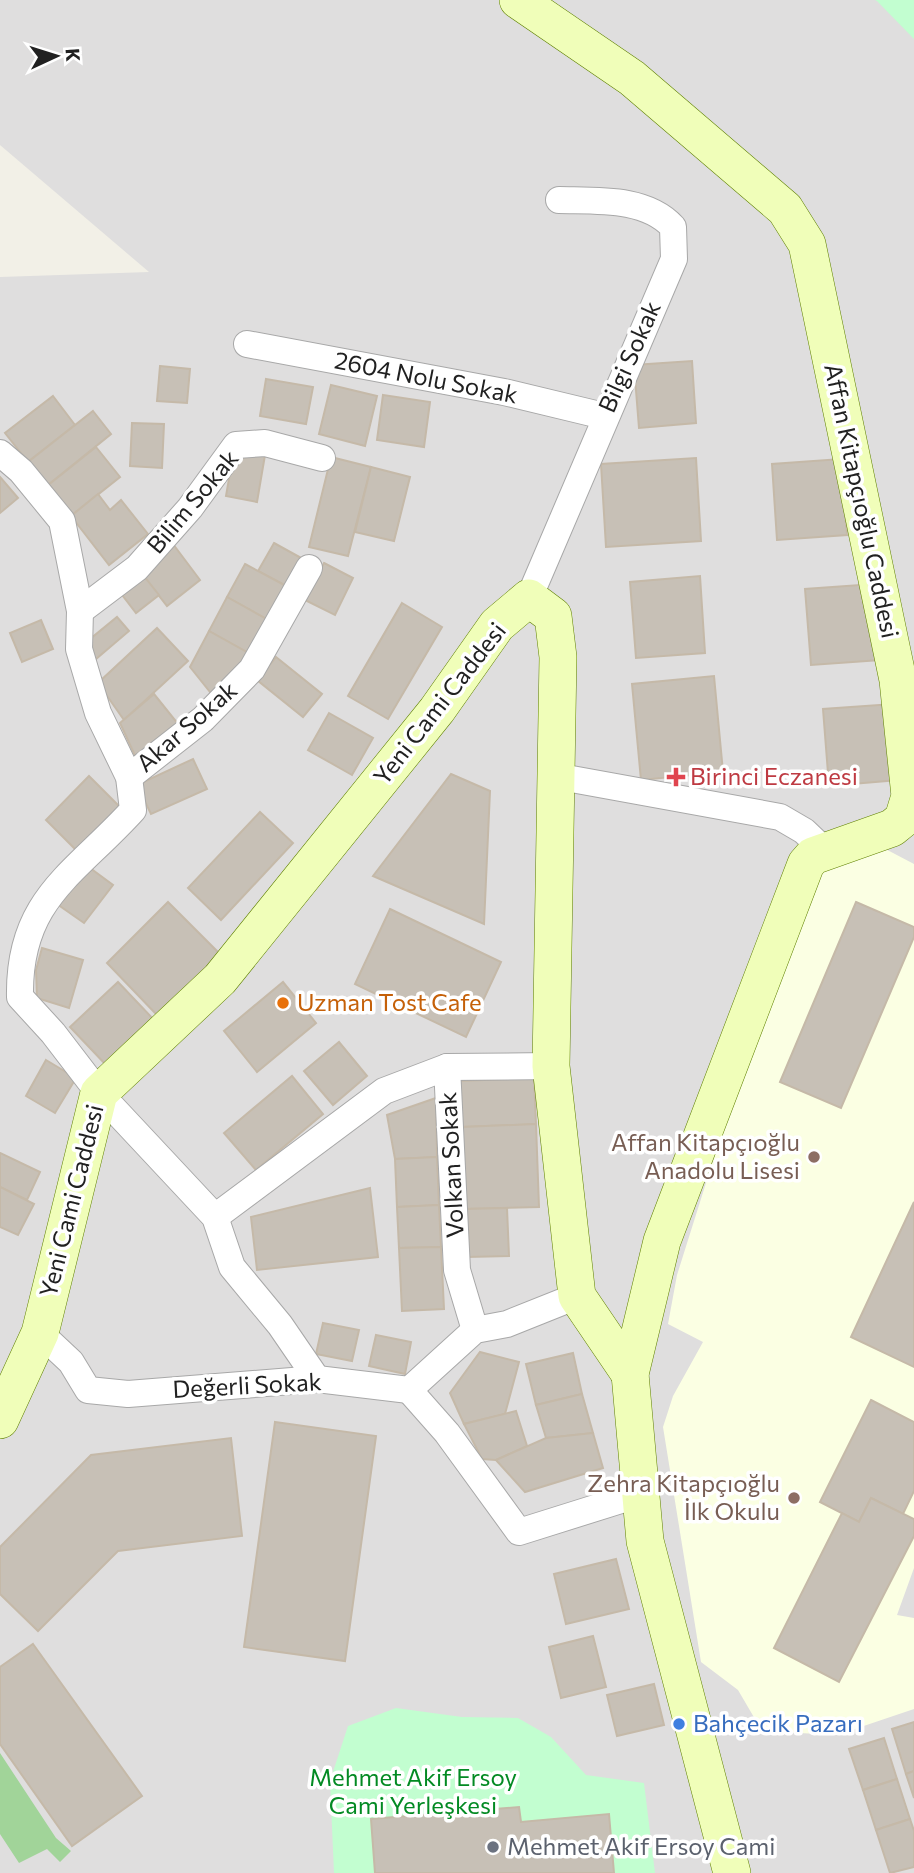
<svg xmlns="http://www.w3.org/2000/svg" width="914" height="1873" font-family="Commissioner,sans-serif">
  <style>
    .residential { fill: #dfdede }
    .education { fill: #fbffe3 }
    .forest { fill: #a1d499 }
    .park { fill: #c2fed0 }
    .building { fill: #c7c0b6; stroke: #c5b9a8; stroke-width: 2 }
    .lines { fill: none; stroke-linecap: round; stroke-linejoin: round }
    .street-casing { stroke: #a8a8a8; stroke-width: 28 }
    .secondary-casing { stroke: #5f8000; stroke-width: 38 }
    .street { stroke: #fff; stroke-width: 26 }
    .secondary { stroke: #f0feb9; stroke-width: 37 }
    .health-dot { fill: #e0444e; stroke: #fff; stroke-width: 2.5 }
    .food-dot { fill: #e8710a; stroke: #fff; stroke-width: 2.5 }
    .education-dot { fill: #8d6e63; stroke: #fff; stroke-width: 2.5 }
    .shop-dot { fill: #3f7fe0; stroke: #fff; stroke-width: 2.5 }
    .worship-dot { fill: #6b7280; stroke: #fff; stroke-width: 2.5 }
    .labels { text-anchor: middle; stroke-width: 7; stroke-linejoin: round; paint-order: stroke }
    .street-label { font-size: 24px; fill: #212121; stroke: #fff }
    .health-label { font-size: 24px; fill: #be3a42; stroke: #fff; text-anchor: start }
    .food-label { font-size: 24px; fill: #c56008; stroke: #fff; text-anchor: start }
    .education-label { font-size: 24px; fill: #785e54; stroke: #fff; text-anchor: end }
    .shop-label { font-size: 24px; fill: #366cbe; stroke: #fff; text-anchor: start }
    .park-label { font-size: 24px; fill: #038a23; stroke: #fff }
    .worship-label { font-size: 24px; fill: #5b616d; stroke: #fff; text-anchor: start }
  </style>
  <rect width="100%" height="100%" fill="#f2f0e7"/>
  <polygon class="residential" points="0,0 914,0 914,1873 0,1873 0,277 149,272 0,145"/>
  <polygon class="education" points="874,843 914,864 914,1568 897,1615 914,1618 914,1709 837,1735 762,1731 738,1690 701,1662 663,1427 673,1396 703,1342 668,1324 677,1275 751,1040 817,865"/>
  <polygon class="forest" points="0,1753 56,1838 71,1851 60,1862 47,1849 19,1863 0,1834"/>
  <g class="park">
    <polygon points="875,0 914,0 914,39 877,1"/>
    <polygon points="396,1708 462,1717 518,1718 551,1737 586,1775 644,1783 655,1873 334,1873 330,1781 348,1726"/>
  </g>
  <g class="building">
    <polygon points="692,361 696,423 639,428 634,365"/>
    <polygon points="160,366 190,369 187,403 157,401"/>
    <polygon points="266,379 313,387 306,424 260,416"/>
    <polygon points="331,385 377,396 365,446 319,434"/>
    <polygon points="383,395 430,402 424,447 377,440"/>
    <polygon points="53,396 75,425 28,462 5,433"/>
    <polygon points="93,411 111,434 47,486 28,462"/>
    <polygon points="132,423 164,424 162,468 130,466"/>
    <polygon points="96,447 120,477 71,516 47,486"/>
    <polygon points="234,450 265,455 257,502 226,496"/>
    <polygon points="331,457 371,467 348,556 309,547"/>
    <polygon points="696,458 701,541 606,547 601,464"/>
    <polygon points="841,459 847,535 777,540 772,464"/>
    <polygon points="371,467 410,477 394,541 355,532"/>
    <polygon points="0,477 18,498 0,513"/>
    <polygon points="98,494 110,510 121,500 148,534 109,565 71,516"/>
    <polygon points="274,543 303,559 288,587 258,571"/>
    <polygon points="173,544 200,580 167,606 139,570"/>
    <polygon points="324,563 353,578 335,615 305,600"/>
    <polygon points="245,564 288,587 270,621 227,597"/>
    <polygon points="139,570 159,595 136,613 116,587"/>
    <polygon points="700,576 705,653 636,658 630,582"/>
    <polygon points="874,584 880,660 811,665 805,589"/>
    <polygon points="227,597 270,621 252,655 209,631"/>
    <polygon points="402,603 442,627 388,719 348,696"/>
    <polygon points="117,617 129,631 96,659 84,644"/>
    <polygon points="41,620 53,649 22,662 10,633"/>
    <polygon points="157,628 188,661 124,720 98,683"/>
    <polygon points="209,631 252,655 214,697 190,667"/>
    <polygon points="276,657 322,694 303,717 257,680"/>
    <polygon points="714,676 723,772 641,780 632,684"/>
    <polygon points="154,694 179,725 137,760 120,723"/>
    <polygon points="893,704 898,780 829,786 823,709"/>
    <polygon points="329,713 373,738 352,775 308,750"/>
    <polygon points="193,759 207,789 151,814 137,785"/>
    <polygon points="451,774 490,791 484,924 373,876"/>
    <polygon points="89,776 120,807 77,851 46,820"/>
    <polygon points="260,812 293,843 221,920 188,888"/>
    <polygon points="86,865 113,885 84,923 57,904"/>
    <polygon points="168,902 220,954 157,1015 107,963"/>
    <polygon points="856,902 914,927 914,937 841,1108 780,1082"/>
    <polygon points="390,909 501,962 466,1037 355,984"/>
    <polygon points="42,948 83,960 69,1008 37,998 36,970"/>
    <polygon points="118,982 156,1022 108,1067 70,1027"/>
    <polygon points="283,982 316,1023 257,1072 224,1031"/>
    <polygon points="339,1042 367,1076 333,1105 304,1071"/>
    <polygon points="46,1060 76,1078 55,1113 26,1096"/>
    <polygon points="292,1076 323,1114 256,1170 224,1133"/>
    <polygon points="534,1078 536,1124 462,1127 460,1081"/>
    <polygon points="436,1098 437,1157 395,1159 387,1115"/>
    <polygon points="536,1124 539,1207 465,1209 462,1127"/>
    <polygon points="0,1153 40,1172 27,1200 0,1187"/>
    <polygon points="437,1157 439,1205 397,1207 395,1159"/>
    <polygon points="0,1187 34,1204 18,1235 0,1227"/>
    <polygon points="370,1188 378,1257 257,1270 251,1217"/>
    <polygon points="914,1202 914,1367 851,1337"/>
    <polygon points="439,1205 441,1247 399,1248 397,1207"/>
    <polygon points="507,1208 509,1256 467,1257 465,1209"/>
    <polygon points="441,1247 444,1309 402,1311 399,1248"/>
    <polygon points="323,1323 359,1330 352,1361 316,1354"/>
    <polygon points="376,1335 411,1342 405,1374 369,1366"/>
    <polygon points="480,1352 519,1362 505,1414 464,1424 450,1393"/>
    <polygon points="573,1353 582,1394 536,1405 526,1364"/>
    <polygon points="582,1394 593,1433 546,1438 536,1405"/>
    <polygon points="871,1400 914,1422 914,1491 903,1514 871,1498 859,1522 820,1502"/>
    <polygon points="516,1411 527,1446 496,1460 482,1459 464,1424"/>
    <polygon points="275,1422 376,1436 345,1661 244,1647"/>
    <polygon points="593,1433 603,1468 525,1492 496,1460 546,1438"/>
    <polygon points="231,1438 242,1536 118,1551 38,1631 0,1594 0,1547 91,1455"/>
    <polygon points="871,1498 914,1519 914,1536 839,1682 774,1648 842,1513 859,1522"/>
    <polygon points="616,1559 629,1609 566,1624 554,1574"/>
    <polygon points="593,1636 606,1687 561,1698 549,1647"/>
    <polygon points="33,1644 142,1796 72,1846 0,1744 0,1667"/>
    <polygon points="654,1684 664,1725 617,1736 607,1695"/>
    <polygon points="914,1722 914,1771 906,1774 892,1729"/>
    <polygon points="884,1738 897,1779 863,1790 849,1749"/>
    <polygon points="914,1771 914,1798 906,1774"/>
    <polygon points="897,1779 910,1819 876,1830 863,1790"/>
    <polygon points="519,1807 521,1822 609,1814 614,1873 375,1873 371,1819"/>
    <polygon points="910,1819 914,1831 914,1867 890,1873 876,1830"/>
  </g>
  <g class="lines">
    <defs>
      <g id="street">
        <polyline points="247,344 504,392 604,416"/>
        <path d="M 0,453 L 21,471 L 62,521 L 80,611 L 79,649 L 98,713 L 129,777 L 133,810 C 75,874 18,899 20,997 L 53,1033 L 99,1093 L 215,1217 L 232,1267 L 280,1325 L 317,1379"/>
        <path d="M 529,598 L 674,259 L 673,227 C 646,197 596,201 559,200"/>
        <polyline points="80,611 137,568 190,508 236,445 265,443 322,458"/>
        <polyline points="555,776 780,817 804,831 825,851"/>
        <polyline points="129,777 203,719 252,669 309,568"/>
        <polyline points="447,1067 457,1270 475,1330"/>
        <polyline points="215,1217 384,1091 447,1067 551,1066"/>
        <polyline points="40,1333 71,1362 88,1390 128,1394 317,1379 409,1390 475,1330 507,1324 577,1296"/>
        <polyline points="409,1390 447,1433 519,1532 640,1494"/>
      </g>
      <g id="secondary">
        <polyline points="518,0 632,78 785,209 807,244 898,680 910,796 903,819 892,828 813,856 806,864 662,1241 630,1374 645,1541 732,1873"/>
        <polyline points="0,1420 40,1333 99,1093 220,979 437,710 497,625 529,598 553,616 558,657 551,1066 577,1296 630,1374"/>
      </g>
    </defs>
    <use href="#street" class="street-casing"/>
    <use href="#secondary" class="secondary-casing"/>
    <use href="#street" class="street"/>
    <use href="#secondary" class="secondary"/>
  </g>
  <path class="health-dot" d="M672.5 766.5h7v7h7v7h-7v7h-7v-7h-7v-7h7z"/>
  <circle class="food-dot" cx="283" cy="1003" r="7"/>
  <g class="education-dot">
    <circle cx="814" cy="1157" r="7"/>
    <circle cx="794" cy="1498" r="7"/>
  </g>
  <circle class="shop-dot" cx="679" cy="1724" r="7"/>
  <circle class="worship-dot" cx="493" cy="1847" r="7"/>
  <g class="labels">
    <g class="street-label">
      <text transform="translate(630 357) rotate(-66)" y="8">Bilgi Sokak</text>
      <text transform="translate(426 378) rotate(11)" y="8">2604 Nolu Sokak</text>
      <text transform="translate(861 501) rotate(78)" y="8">Affan Kitapçıoğlu Caddesi</text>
      <text transform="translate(193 502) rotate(-50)" y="8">Bilim Sokak</text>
      <text transform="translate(440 704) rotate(-52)" y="8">Yeni Cami Caddesi</text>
      <text transform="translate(187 727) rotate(-41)" y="8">Akar Sokak</text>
      <text transform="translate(452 1165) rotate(-93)" y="8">Volkan Sokak</text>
      <text transform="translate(72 1201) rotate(-76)" y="8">Yeni Cami Caddesi</text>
      <text transform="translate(247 1386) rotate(-3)" y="8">Değerli Sokak</text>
    </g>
    <g class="health-label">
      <text x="690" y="785">Birinci Eczanesi</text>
    </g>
    <g class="food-label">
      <text x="297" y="1011">Uzman Tost Cafe</text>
    </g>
    <g class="education-label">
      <text x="800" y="1151">Affan Kitapçıoğlu<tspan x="800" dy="28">Anadolu Lisesi</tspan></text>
      <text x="780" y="1492">Zehra Kitapçıoğlu<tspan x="780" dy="28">İlk Okulu</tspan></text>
    </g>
    <g class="shop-label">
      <text x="693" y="1732">Bahçecik Pazarı</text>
    </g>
    <g class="park-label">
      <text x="413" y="1786">Mehmet Akif Ersoy<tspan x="413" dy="28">Cami Yerleşkesi</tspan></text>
    </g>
    <g class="worship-label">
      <text x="507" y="1855">Mehmet Akif Ersoy Cami</text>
    </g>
  </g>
  <g transform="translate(56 56) rotate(86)" stroke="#ffffff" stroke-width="5" paint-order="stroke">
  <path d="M0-5L12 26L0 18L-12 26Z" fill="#212121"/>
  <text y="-10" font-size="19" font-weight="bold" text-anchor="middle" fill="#212121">K</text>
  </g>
</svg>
